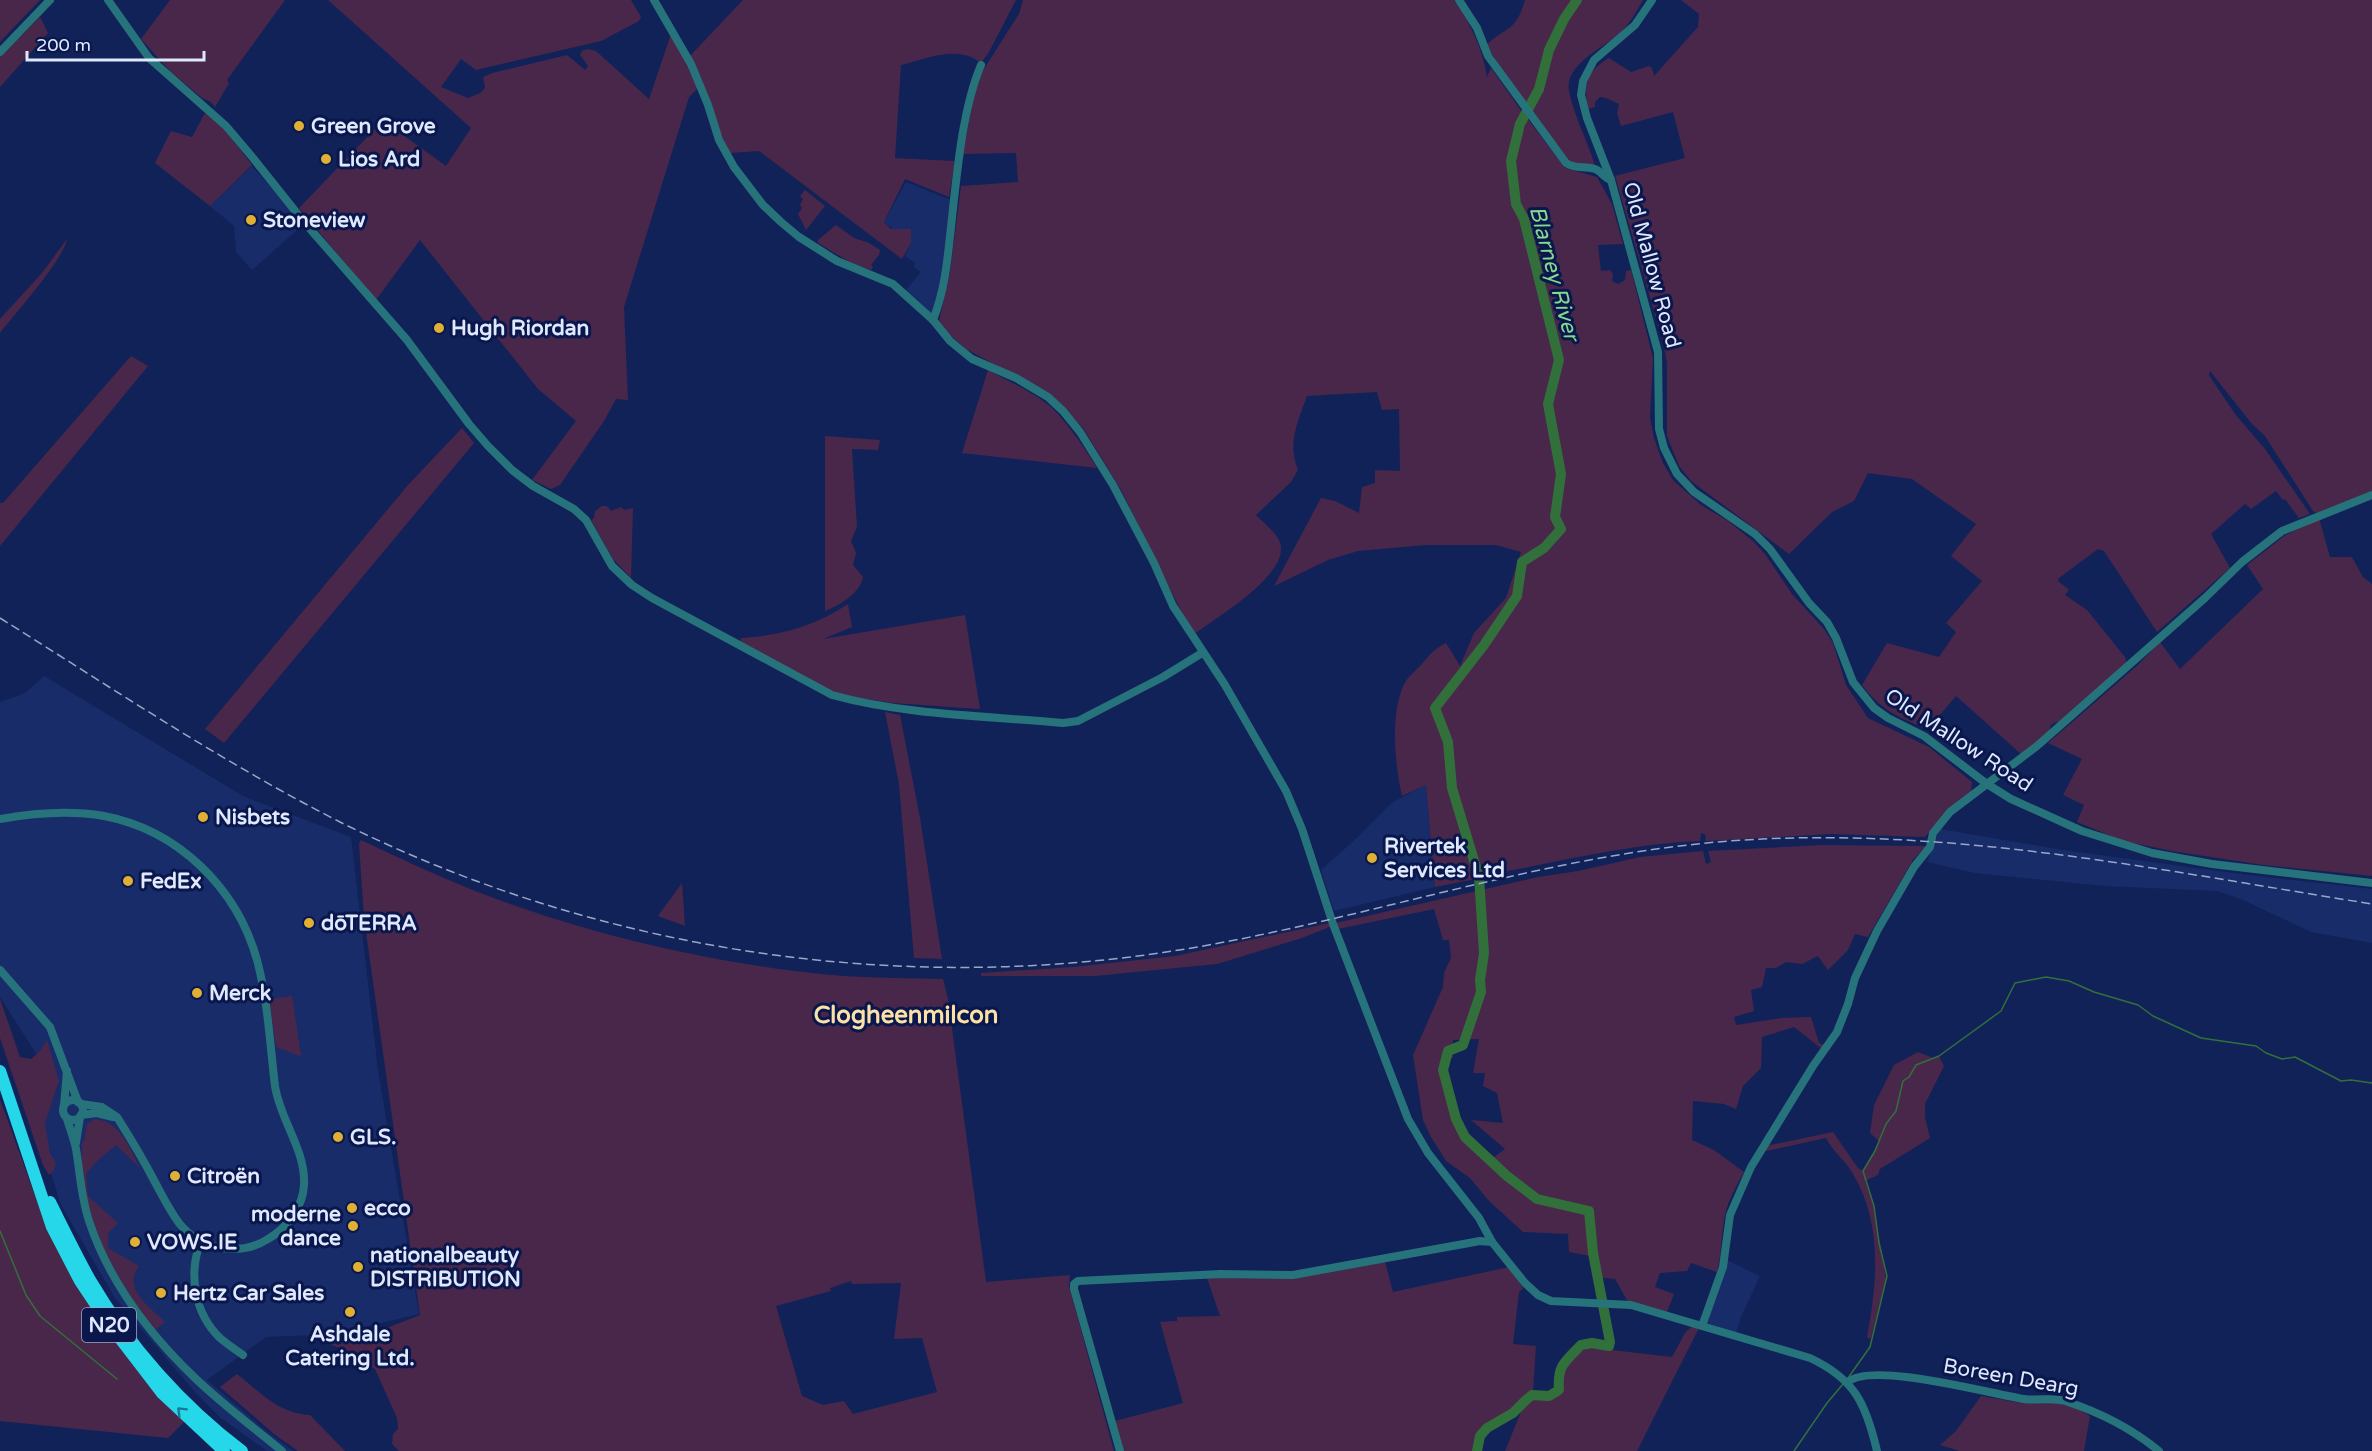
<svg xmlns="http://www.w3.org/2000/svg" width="2372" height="1451" font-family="'Varela Round',sans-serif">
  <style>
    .built { fill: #182c69 }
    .green { fill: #49274a; fill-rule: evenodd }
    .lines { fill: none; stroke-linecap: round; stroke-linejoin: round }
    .stream { stroke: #32703b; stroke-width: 1.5 }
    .river { stroke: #32703b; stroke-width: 10 }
    .minor { stroke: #26737c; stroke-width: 8 }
    .highway { stroke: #26d6e9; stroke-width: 12 }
    .rail { stroke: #9ba7c7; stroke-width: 1.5; stroke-dasharray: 9 4.5; stroke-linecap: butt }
    .oneway { stroke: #18769b }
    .poi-dot { fill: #dfb034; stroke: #09174d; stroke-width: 2 }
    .labels { text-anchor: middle; stroke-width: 6; stroke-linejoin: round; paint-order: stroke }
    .shield { fill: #09174d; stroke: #9fa9c8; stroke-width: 1.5 }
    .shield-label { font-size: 20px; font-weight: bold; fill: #dfe8fd }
    .poi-label { font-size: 21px; font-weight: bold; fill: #dfe8fd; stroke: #09174d; text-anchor: start }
    .street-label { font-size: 21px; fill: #dfe8fd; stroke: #09174d }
    .water-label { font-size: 22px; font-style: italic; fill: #84d98d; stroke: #09174d }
    .quarter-label { font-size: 24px; font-weight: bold; fill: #fbe1a6; stroke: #09174d }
  </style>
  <rect width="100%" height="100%" fill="#112258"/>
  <g class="built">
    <polygon points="252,166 304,224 252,270 236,252 234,226 210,206"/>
    <polygon points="906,182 951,200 944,278 932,315 906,290 921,272 914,267 915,263 905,256 911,243 884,222"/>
    <polygon points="44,676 243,796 351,837 378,1070 419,1314 335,1334 266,1337 207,1380 264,1429 293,1451 267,1451 221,1418 194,1391 115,1298 61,1205 46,1158 39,1113 58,1088 0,997 0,702 25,693"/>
    <polygon points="1426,785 1435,887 1334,911 1321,870 1358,837 1393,802"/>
    <polygon points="1940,829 2063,850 2248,875 2372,889 2372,943 2311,932 2241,899 2217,891 2105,886 1975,873 1927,862"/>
    <polygon points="1727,1260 1760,1276 1741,1317 1736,1333 1705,1322"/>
  </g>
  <g class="green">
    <polygon points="0,0 40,0 0,42"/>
    <polygon points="170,0 285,0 227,80 229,83 215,107 211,102 202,98 170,71 141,39"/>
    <polygon points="328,0 631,0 641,17 639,21 601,41 476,70 461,59 441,87 468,98 480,93 485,88 483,77 492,73 567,55 585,70 588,66 580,55 582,51 588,49 596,51 649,99 672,31 700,86 689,97 624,307 628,400 616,399 604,421 560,485 551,489 532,480 576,421 538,389 420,240 376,300 299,208 376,128 385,135 392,127 446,166 471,128"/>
    <path d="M 743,0 L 1016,0 L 989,52 L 981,63 C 958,44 926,59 901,65 L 895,158 L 954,161 L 954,166 L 949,197 L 905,179 L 884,222 L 891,229 L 911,229 L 911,243 L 902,259 L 759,151 L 730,153 L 726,147 L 689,57 Z"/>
    <path d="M 1023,0 L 1454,0 C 1470,23 1483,49 1487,77 L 1491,68 L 1525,116 C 1510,143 1511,173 1515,203 L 1517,201 L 1514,162 L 1527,118 L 1565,168 L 1597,177 L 1612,204 L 1623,244 L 1598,245 L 1601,271 L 1610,270 L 1613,274 L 1612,281 L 1618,284 L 1625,280 L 1626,271 L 1631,270 L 1653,358 L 1650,418 L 1654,438 L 1663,463 L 1673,480 L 1701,505 L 1728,521 L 1754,542 L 1765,554 L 1792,594 L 1824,629 L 1833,643 L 1846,685 L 1868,718 L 1929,747 L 1972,782 L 1971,794 L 1940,819 L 1925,837 L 1831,834 L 1706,841 L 1705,834 L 1701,833 L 1700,841 C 1626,844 1554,863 1482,876 L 1455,789 L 1451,743 L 1437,709 L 1464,674 L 1513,606 L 1518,596 L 1523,564 L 1548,546 L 1563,530 L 1556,516 L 1563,474 L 1549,404 L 1556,372 L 1553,373 L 1546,401 L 1558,475 L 1552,516 L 1560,529 L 1543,546 L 1520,561 L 1514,595 L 1432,709 L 1445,743 L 1448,786 L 1476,879 L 1435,887 L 1426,785 L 1402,796 C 1395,766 1389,709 1406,681 C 1410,675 1417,669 1422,664 C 1429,655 1435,648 1446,643 L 1460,666 L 1474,633 L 1506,598 L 1521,552 L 1496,545 L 1425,545 L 1358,551 L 1328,560 L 1274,586 L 1321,498 L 1335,501 L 1359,513 L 1362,487 L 1375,483 L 1375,470 L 1400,471 L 1399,409 L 1382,410 L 1377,392 L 1307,396 C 1298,421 1287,443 1298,470 L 1291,482 L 1256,515 C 1263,523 1281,535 1281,548 C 1282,579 1216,618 1193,635 L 1121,490 L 1083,428 L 1048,393 L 966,349 L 941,327 L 939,321 L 950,272 L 961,186 L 1018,182 L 1016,153 L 963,154 L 976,85 L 982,72 L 1019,14 Z"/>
    <path d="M 1525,0 L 1643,0 C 1636,12 1630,24 1619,34 C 1603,48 1564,65 1569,91 C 1574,117 1588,141 1595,166 L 1572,163 L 1563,155 L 1532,109 L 1536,104 L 1533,98 L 1527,107 L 1486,45 C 1507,26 1516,32 1525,0 Z"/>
    <path d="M 1681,0 L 2372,0 L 2372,492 L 2317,513 L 2313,511 L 2265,436 L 2252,424 L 2210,371 L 2209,375 L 2235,414 L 2265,449 L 2310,514 L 2299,518 L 2285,499 L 2283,500 L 2276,491 L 2251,509 L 2245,504 L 2211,534 L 2230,568 L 2157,632 L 2104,551 L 2098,549 L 2059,578 L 2058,581 L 2069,590 L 2065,595 L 2087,610 L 2125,657 L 2127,665 L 2060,723 L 2056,722 L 2051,725 L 2049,731 L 2021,754 L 1956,696 L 1928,729 C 1901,719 1879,709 1862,685 L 1887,643 L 1939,657 L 1956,632 L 1946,623 L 1982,581 L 1951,556 L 1976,524 L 1912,479 L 1868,473 L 1854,501 L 1832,512 L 1789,554 L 1691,481 L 1679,466 L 1667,436 L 1667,363 L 1663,342 L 1615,176 L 1685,158 L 1673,112 L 1621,126 L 1617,113 L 1619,104 L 1606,98 L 1600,97 L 1595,102 L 1595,107 L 1588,109 C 1583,84 1587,71 1609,58 L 1631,72 L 1649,66 L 1652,68 L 1654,76 L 1698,27 L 1699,14 Z"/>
    <polygon points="40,17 48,33 0,87 0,57"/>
    <polygon points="205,113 224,129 252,165 210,206 155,163 171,131 192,137"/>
    <polygon points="805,190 825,206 806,230 798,214 802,208 800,205 803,199 800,196"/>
    <polygon points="836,225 854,238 869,243 880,250 879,255 871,265 873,267 871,270 853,264 818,243 818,240"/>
    <path d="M 67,239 C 62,262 16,312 0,333 L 0,319 L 42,273 Z"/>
    <polygon points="131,356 148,366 0,546 0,503 3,503"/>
    <path d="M 988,370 C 1009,382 1034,392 1052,408 C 1069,425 1084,447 1097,468 L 962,453 Z"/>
    <polygon points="462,428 474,443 224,743 205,729 408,485"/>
    <path d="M 825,436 L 880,440 L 878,450 L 852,449 L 857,527 L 851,541 L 856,553 L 853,565 L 863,577 C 861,592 839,606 825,611 Z"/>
    <polygon points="602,506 607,506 611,511 621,507 624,510 633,508 631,578 613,559 591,520 594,518 595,511"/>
    <polygon points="2319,518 2330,557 2352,557 2363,577 2372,584 2372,876 2263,865 2172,851 2123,841 2077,822 2084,805 2063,795 2082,759 2048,743 2139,664 2160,642 2180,669 2263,589 2247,565 2284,536"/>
    <path d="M 848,604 L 852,627 L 823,639 L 965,615 L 980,709 L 893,703 L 840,695 L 740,643 L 741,638 C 783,635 812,627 848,604 Z"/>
    <polygon points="885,712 900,715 920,818 942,959 914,958 899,784"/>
    <path d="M 361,840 C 412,864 463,888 516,906 C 619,942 735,967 844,976 C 877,978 910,978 943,979 L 948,999 L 986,1282 L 1070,1275 L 1069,1286 L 1114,1451 L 399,1451 L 392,1444 L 393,1434 L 398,1429 L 397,1418 L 375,1369 C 367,1366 365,1363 359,1358 C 349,1351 337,1347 326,1343 L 374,1333 L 420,1315 L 364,918 L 359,844 ZM 851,1281 L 852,1284 L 901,1283 L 894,1339 L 922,1338 L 937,1392 L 853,1414 L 844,1401 L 823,1405 L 802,1396 L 776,1306 L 831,1291 L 830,1288 Z"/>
    <path d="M 1822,845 L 1926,846 L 1913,860 L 1868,937 L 1855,934 L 1848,950 L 1828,970 L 1818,956 L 1802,964 L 1786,962 L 1776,968 L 1766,968 L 1762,987 L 1751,990 L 1754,1011 L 1734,1017 L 1736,1025 L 1781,1018 L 1811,1017 L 1819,1043 L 1824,1045 L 1822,1049 L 1794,1027 L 1762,1037 L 1761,1068 L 1743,1086 L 1736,1109 L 1724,1104 L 1693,1101 L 1692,1140 L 1714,1150 L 1744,1172 C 1737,1185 1728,1200 1725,1215 C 1721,1234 1722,1253 1717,1272 L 1691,1263 L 1687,1271 L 1660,1273 L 1655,1287 L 1674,1294 L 1667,1312 L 1628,1302 L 1615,1279 L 1595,1277 L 1590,1256 L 1569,1252 L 1568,1234 L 1523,1232 L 1489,1201 L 1470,1178 L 1446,1161 L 1431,1137 L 1423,1120 L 1413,1055 L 1443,987 L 1444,973 L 1451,958 L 1449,940 L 1443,940 L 1434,909 L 1338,929 L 1336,923 L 1538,877 L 1578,871 L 1640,857 L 1703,851 L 1706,864 L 1711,862 L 1708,851 ZM 1479,1039 L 1473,1073 L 1485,1073 L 1483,1086 L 1497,1093 L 1503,1123 L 1471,1120 L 1505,1149 L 1494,1157 C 1455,1125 1449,1109 1447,1058 L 1453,1058 L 1453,1040 Z"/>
    <polygon points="682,883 685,926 658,916"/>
    <polygon points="1330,923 1332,926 1302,938 1217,964 1095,976 981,976 981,973 1073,967 1175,956"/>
    <polygon points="292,996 301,1055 300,1056 276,1047 269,999"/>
    <polygon points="0,999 20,1057 31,1059 40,1051 47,1040 59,1081 45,1123 50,1154 56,1162 54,1170 49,1175 43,1165 0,1038"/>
    <path d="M 1918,1052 L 1933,1058 L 1939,1056 L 1944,1066 L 1925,1104 L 1925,1117 L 1930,1138 L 1880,1169 L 1878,1175 L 1865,1181 L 1874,1206 L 1886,1279 L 1871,1338 L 1869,1339 L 1867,1337 C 1877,1283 1883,1224 1853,1174 C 1846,1161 1833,1152 1826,1138 L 1762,1152 L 1766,1146 L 1833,1132 L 1858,1168 L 1863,1171 L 1879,1141 L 1870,1133 L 1874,1105 L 1894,1065 Z"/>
    <polygon points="0,1099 34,1193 57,1244 185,1421 168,1438 0,1421"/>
    <path d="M 95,1119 C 120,1121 130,1149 140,1168 L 116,1145 L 96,1162 L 86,1174 L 88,1196 L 118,1223 L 108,1233 L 108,1248 L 139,1266 C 122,1289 150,1307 165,1322 L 155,1330 C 121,1287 91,1234 83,1179 C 81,1167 82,1154 82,1142 L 84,1142 L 87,1124 Z"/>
    <path d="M 1385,1262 L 1393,1292 L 1509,1267 L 1523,1288 L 1519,1292 L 1513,1344 L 1536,1346 L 1533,1392 L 1526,1400 C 1539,1399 1554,1400 1562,1391 C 1560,1370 1572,1349 1594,1348 L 1672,1357 L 1685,1333 L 1692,1326 L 1699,1328 L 1637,1451 L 1505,1451 L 1525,1402 C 1513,1414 1487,1423 1480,1436 C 1478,1440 1478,1447 1477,1451 L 1121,1451 L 1115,1421 L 1183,1403 L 1160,1322 L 1177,1321 L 1177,1317 L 1220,1316 L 1206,1275 L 1263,1275 Z"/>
    <path d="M 237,1374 C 260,1392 279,1414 310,1415 L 345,1451 L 298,1451 L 274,1434 L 220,1387 Z"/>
    <polygon points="1981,1396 2021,1403 2051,1402 2074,1407 2090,1416 2084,1451 1960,1451 1940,1445 1956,1431"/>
  </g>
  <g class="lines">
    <g class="stream">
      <polyline points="0,1231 26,1295 40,1316 117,1379"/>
      <polyline points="1848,1378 1870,1347 1887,1276 1879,1243 1874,1206 1863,1171 1875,1151 1886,1124 1896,1111 1903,1081 1909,1077 1916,1065 1939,1056 2001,1011 2015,983 2046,977 2069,981 2094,992 2138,1005 2153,1016 2201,1038 2256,1046 2266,1053 2282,1059 2295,1057 2341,1081 2351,1080 2372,1083"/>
      <polyline points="1794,1451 1827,1403 1843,1384"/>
    </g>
    <path class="river" d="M 1477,1451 L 1480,1436 L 1487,1428 L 1513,1413 L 1526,1400 L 1532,1395 L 1549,1396 L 1559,1390 C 1557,1365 1565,1362 1581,1345 L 1592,1343 L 1609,1346 L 1610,1342 L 1593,1253 L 1589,1211 L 1537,1199 L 1507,1176 L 1465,1137 L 1456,1119 L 1443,1070 L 1448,1051 L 1463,1045 L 1481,992 L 1480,980 L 1484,953 L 1479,877 L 1452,788 L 1448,742 L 1435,708 L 1484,645 L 1517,596 L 1522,562 L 1544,548 L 1561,529 L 1555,517 L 1561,474 L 1548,404 L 1559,360 L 1524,219 L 1516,204 L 1511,161 L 1520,124 L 1539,89 L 1549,50 L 1564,19 L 1577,0"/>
    <g class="minor">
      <path d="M 108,0 L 149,58 L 226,126 L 253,158 L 304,222 L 407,340 L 469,424 L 488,446 L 512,470 L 533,486 L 574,509 L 586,520 L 612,566 L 632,585 L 652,598 L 832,695 C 904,715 988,716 1063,723 L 1078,721 L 1163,677 L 1202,653"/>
      <path d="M 654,0 L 691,64 L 708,105 L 719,140 L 734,167 L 763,205 L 781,222 L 799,237 L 837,261 L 893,284 L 933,320 L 950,341 L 972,359 L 1016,378 L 1048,397 L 1063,411 L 1080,432 L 1113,485 L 1154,563 L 1173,606 L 1225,685 L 1286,791 L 1302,829 L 1333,924 L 1408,1119 L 1428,1153 L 1479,1218 L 1492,1242 L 1525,1283 L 1538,1295 L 1551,1301 L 1631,1305 L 1810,1358 C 1855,1379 1866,1404 1877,1451"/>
      <path d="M 1459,0 L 1477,28 L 1488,56 L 1566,163 C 1576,170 1584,165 1595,169 C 1601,171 1604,178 1611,180"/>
      <polyline points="1652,0 1635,25 1594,60 1583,81 1581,95 1587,118 1611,180 1658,352 1659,429 1664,448 1677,474 1694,492 1755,534 1770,549 1809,603 1827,622 1836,638 1853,682 1874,708 1888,718 1924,736 1987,784 2011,799 2082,831 2152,853 2212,864 2372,883"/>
      <polyline points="0,52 50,0"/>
      <path d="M 933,320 C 944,292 947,265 950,236 C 956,184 961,112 981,65"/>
      <path d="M 0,819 C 34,813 69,810 104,816 C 178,830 237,888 257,960 C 268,1001 270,1045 275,1086 C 280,1120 306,1150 304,1185 C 303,1207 287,1228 268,1239 C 240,1257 200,1250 179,1223 C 170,1211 163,1197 156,1184 C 144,1161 131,1139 117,1117 L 102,1107 L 81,1104"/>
      <polyline points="0,970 50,1027 78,1102"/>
      <circle cx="73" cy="1110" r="10"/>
      <polyline points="64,1105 67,1071"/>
      <polyline points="81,1115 97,1113 113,1117"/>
      <path d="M 67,1119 C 70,1129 74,1139 76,1149 C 80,1173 81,1197 89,1221 C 109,1281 150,1335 195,1378 C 222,1404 253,1427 282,1451"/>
      <polyline points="76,1143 80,1117"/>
      <path d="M 201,1241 C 188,1273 194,1313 220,1338 C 227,1344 236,1350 243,1355"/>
      <polyline points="1702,1326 1723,1267 1730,1215 1751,1167 1813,1066 1837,1032 1848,1004 1855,978 1877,931 1914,867 1930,847 1933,833 1950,812 2037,746 2205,598 2242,562 2282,531 2372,495"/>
      <path d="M 1848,1382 C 1872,1361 1991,1394 2024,1399 C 2038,1401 2052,1397 2065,1401 C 2099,1412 2131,1428 2159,1451"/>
      <polyline points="1120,1451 1074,1289 1074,1284 1078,1281 1220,1274 1293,1275 1480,1241 1492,1242"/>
    </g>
    <g class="highway">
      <polyline points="0,1071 52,1227 80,1281 106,1320 162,1393 224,1451"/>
      <path d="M 50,1202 C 63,1228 76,1255 90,1280 C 128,1345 182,1406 242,1451"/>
    </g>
    <path class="rail" d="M 0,618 C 112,688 222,762 340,822 C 596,950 891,995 1173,951 C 1365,921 1549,852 1744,840 C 1956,827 2164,871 2372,904"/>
  </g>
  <defs><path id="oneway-chevron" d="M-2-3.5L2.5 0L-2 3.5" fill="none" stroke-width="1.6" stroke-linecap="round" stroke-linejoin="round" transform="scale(1.5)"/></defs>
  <use class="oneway" href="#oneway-chevron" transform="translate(181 1411) rotate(-135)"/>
  <g class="poi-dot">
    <circle cx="299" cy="126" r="6"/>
    <circle cx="326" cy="159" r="6"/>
    <circle cx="251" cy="220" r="6"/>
    <circle cx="439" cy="328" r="6"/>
    <circle cx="203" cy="817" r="6"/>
    <circle cx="1372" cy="858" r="6"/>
    <circle cx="128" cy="881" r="6"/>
    <circle cx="309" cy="923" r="6"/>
    <circle cx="197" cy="993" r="6"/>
    <circle cx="338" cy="1137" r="6"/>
    <circle cx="175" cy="1176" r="6"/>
    <circle cx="352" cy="1208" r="6"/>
    <circle cx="353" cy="1226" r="6"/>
    <circle cx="135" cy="1242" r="6"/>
    <circle cx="358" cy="1267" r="6"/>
    <circle cx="161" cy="1293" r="6"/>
    <circle cx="350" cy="1312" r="6"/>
  </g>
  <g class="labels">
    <rect class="shield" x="82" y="1308" width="54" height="34" rx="4.5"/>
    <g class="shield-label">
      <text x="109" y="1332">N20</text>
    </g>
    <g class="poi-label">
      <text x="311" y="133">Green Grove</text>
      <text x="338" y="166">Lios Ard</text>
      <text x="263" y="227">Stoneview</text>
      <text x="451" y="335">Hugh Riordan</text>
      <text x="215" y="824">Nisbets</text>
      <text x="1384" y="853">Rivertek<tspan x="1384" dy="24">Services Ltd</tspan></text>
      <text x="140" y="888">FedEx</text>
      <text x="321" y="930">dōTERRA</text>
      <text x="209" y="1000">Merck</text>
      <text x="350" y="1144">GLS.</text>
      <text x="187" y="1183">Citroën</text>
      <text x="364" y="1215">ecco</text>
      <text x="341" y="1221" text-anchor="end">moderne<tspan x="341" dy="24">dance</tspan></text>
      <text x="147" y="1249">VOWS.IE</text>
      <text x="370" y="1262">nationalbeauty<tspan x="370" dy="24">DISTRIBUTION</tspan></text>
      <text x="173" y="1300">Hertz Car Sales</text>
      <text x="350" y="1341" text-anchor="middle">Ashdale<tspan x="350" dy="24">Catering Ltd.</tspan></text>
    </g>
    <g class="street-label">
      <text transform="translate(1652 265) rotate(75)" y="7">Old Mallow Road</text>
      <text transform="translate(1959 740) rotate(33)" y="7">Old Mallow Road</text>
      <text transform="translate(2011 1377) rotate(10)" y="7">Boreen Dearg</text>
    </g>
    <g class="water-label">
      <text transform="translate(1555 273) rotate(75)" y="8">Blarney River</text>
    </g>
    <g class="quarter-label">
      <text x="906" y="1023">Clogheenmilcon</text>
    </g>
  </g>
  <path d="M27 51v9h177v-9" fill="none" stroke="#dfe8fd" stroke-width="3"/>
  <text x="36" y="51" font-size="18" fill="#dfe8fd" stroke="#09174d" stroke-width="4.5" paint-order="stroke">200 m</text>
</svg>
